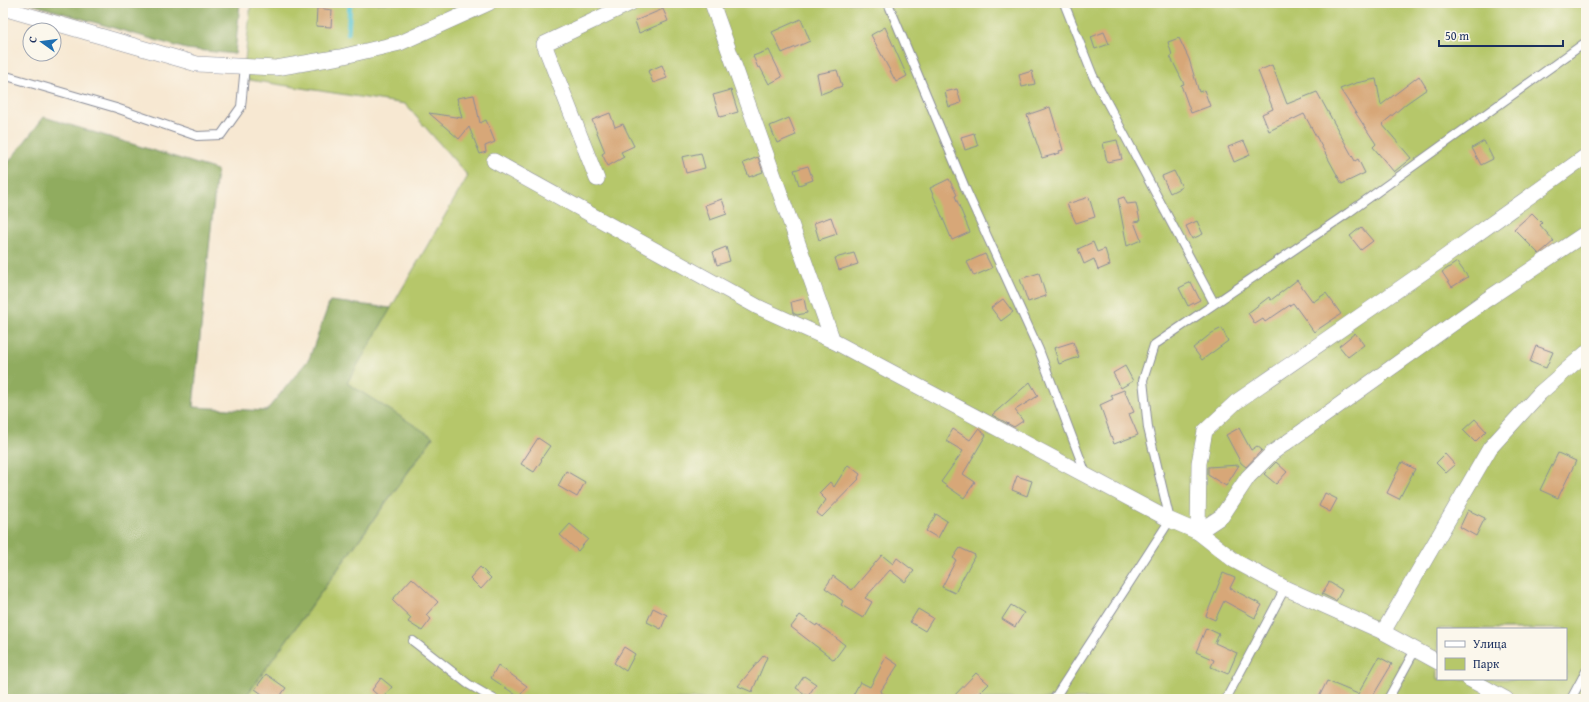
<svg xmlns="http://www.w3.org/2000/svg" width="1589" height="702" font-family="'Gentium Book Plus',serif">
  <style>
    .green { fill: #b6c76a; stroke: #687b64; fill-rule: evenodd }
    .forest { fill: #90ac5e; stroke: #566e5e }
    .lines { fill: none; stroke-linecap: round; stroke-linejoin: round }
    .stream { stroke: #5ac6d3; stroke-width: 5 }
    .building { fill: #d7a778 }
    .lane-casing { stroke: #898c98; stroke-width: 10 }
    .street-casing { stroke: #898c98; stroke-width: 16 }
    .lane { stroke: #fff; stroke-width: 8 }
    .street { stroke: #fff; stroke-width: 15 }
  </style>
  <rect width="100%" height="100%" fill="#fbf7ec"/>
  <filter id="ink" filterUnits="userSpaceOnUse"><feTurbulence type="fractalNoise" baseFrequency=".025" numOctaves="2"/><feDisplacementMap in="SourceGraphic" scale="8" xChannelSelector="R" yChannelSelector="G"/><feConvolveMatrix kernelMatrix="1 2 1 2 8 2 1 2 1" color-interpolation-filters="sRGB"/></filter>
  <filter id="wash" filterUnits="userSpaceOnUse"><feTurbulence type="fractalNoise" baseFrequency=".012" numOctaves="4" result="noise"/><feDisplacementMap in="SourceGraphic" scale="16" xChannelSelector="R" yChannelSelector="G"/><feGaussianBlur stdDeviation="0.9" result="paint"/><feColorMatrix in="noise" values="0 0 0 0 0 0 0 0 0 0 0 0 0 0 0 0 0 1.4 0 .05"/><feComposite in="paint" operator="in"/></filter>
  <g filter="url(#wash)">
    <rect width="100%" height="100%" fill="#f7e8d2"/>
    <path class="green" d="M 251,3 L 1586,3 L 1586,699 L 244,699 L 433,438 L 347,383 L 468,176 L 405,104 L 243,79 ZM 1438,629 L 1566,629 L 1566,679 L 1438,679 Z"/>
    <g class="forest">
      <polygon points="28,3 240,3 235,54 186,49"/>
      <polygon points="44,117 217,170 193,407 266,411 309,359 330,301 391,308 347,383 433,437 244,699 3,699 3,169"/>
    </g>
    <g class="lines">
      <polyline class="stream" points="348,33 350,3"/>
    </g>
    <g id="blocks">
      <g class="building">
        <polygon points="317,8 332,10 331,27 316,26"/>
        <polygon points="663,9 668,21 639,33 635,21"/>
        <polygon points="801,19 810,41 782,53 772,32"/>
        <polygon points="885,27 907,76 896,82 871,35"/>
        <polygon points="1104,32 1109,44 1095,49 1091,37"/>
        <polygon points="1179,38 1189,59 1199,92 1204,90 1210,106 1191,113 1181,85 1184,84 1170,56 1172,55 1168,42"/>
        <polygon points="769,50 782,77 769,84 760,67 758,68 753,56"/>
        <polygon points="662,65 667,78 653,83 648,71"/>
        <polygon points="1272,65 1287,104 1317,92 1355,161 1358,159 1365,173 1342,184 1304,114 1269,131 1262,114 1273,109 1258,71"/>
        <polygon points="837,70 842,86 821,94 817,74"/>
        <polygon points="1032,71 1035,84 1022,87 1019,75"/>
        <polygon points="1419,76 1427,89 1407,103 1382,124 1411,158 1394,172 1373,147 1376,144 1340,89 1356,83 1376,79 1381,105"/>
        <polygon points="957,89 961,103 949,107 945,92"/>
        <polygon points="731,90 738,112 720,117 713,95"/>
        <polygon points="474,95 480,123 486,120 495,142 485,146 486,152 480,154 469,127 459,139 429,113 462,118 457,98"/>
        <polygon points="1050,107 1063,150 1059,151 1060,153 1042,158 1027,115"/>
        <polygon points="610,113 615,127 623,124 634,146 621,152 624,157 608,166 602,154 605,152 592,120"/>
        <polygon points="789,118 796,135 777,143 770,126"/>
        <polygon points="974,133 978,146 965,150 961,137"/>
        <polygon points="1117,140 1122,159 1107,162 1103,143"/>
        <polygon points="1244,141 1250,155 1234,162 1228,147"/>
        <polygon points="1484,141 1493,159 1481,165 1472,148"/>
        <polygon points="701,153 705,168 686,173 682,157"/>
        <polygon points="758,157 763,172 749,177 743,163"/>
        <polygon points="808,166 813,180 799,185 794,170"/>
        <polygon points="1174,171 1182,187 1170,193 1162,176"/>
        <polygon points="949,179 957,195 955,196 970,232 952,240 930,188"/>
        <polygon points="1089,197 1095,217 1076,223 1067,204"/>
        <polygon points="1124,197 1127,204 1136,203 1140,221 1134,222 1141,240 1127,246 1118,199"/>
        <polygon points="722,199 727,214 710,220 705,205"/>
        <polygon points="1532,213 1542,223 1540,225 1554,241 1539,254 1514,229"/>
        <polygon points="831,217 837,234 819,240 814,223"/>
        <polygon points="1197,221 1203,234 1192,239 1186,226"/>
        <polygon points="1361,227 1373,241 1361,250 1350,236"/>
        <polygon points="1093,242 1097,252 1105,249 1110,265 1098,270 1094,259 1084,264 1078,249"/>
        <polygon points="726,247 730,261 717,265 713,252"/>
        <polygon points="854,253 858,264 839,270 835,258"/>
        <polygon points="985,254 992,268 974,276 967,262"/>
        <polygon points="1457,262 1468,277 1452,287 1442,272"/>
        <polygon points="1039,273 1046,296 1028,302 1020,279"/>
        <polygon points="1297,280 1313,302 1326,293 1341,314 1314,332 1293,303 1265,322 1263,319 1255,324 1248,313 1269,297 1271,300"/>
        <polygon points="1191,282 1200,300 1188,306 1179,288"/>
        <polygon points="804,299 807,313 797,315 793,313 791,302"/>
        <polygon points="1003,299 1013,312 1001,321 991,308"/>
        <polygon points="1222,328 1228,341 1202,360 1193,348 1212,333"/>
        <polygon points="1355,333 1364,345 1348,357 1339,346"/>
        <polygon points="1073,342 1079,357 1059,364 1054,348"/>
        <polygon points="1536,346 1553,352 1546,368 1530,362"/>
        <polygon points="1125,366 1133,381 1121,388 1113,373"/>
        <polygon points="1030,382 1038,396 1015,410 1023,421 1014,427 992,415"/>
        <polygon points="1124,390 1134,412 1129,414 1138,435 1114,444 1100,405 1113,399 1111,395"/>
        <polygon points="1475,419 1486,431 1475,442 1463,430"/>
        <polygon points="1239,428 1251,450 1257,446 1262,450 1246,467 1241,463 1226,435"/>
        <polygon points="953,429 970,440 978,429 986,435 963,474 975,482 964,498 941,482 963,451 946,441"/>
        <polygon points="538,438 550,446 541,459 542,460 534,472 521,464"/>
        <polygon points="1558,453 1576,461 1558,498 1540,490"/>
        <polygon points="1445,454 1455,465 1446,473 1436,463"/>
        <polygon points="1276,462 1287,472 1276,484 1264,474"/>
        <polygon points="1402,462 1415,469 1399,499 1387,493"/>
        <polygon points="848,465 860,474 858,478 859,479 822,517 817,513 826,500 819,493 830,482 834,487"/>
        <polygon points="1239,465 1226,486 1208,475 1208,467"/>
        <polygon points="566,471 585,482 577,497 558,486"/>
        <polygon points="1017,476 1032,481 1027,496 1012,490"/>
        <polygon points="1325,493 1337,499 1330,512 1319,506"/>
        <polygon points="1468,510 1485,518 1476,536 1460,527"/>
        <polygon points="936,514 947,521 938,538 926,531"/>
        <polygon points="570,524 588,539 578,551 560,535"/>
        <polygon points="960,548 975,555 955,593 942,587 956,560 953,558"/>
        <polygon points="882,555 893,564 897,558 914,571 905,582 890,570 865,598 872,602 863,618 841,605 843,601 825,588 833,576 852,590"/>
        <polygon points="480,567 491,578 481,589 470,578"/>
        <polygon points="1223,573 1235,578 1230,588 1262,605 1255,618 1224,601 1215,620 1206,616"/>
        <polygon points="412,578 438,602 426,615 431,619 422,631 408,622 411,618 392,600"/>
        <polygon points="1329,582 1342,590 1336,601 1322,594"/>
        <polygon points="1011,605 1024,613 1015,627 1002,619"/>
        <polygon points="653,608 667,615 661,629 647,622"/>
        <polygon points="918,609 933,618 925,631 910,622"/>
        <polygon points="800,615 816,626 817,624 845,645 834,660 791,627"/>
        <polygon points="1206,628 1219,634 1215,643 1237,653 1228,674 1211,667 1214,660 1196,652"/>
        <polygon points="624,647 635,654 626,671 614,663"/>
        <polygon points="764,655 767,657 752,692 738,686"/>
        <polygon points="886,657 898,665 880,692 894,699 851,699 860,682 870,687"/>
        <polygon points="1379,657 1392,664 1371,699 1318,699 1327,681 1358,694"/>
        <polygon points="498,665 527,686 519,697 491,678"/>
        <polygon points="976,673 989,684 978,695 982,699 951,699"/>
        <polygon points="266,674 286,688 278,699 269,699 255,689"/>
        <polygon points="804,676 816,684 808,696 796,688"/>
        <polygon points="381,678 392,687 382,699 372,690"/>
      </g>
    </g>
  </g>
  <g filter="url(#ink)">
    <use href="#blocks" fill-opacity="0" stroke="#898c98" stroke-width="1"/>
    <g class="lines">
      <defs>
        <g id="lane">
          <polyline points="888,3 966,190 1039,350 1086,474"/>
          <polyline points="1064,3 1093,76 1214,303"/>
          <polyline points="3,75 116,108 197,136 221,135 241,107 245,66"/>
          <polyline points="413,641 468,684 494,699"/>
          <polyline points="1054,699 1170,520 1148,428 1143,380 1154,345 1348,213 1586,42"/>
          <polyline points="1226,699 1285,588"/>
          <polyline points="1388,699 1415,650"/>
          <polyline points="1571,699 1586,671"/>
        </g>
        <g id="street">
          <polyline points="712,3 833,341"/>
          <polyline points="3,8 197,64 276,68 340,57 400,43 489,3"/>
          <polyline points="494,161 758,307 833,341 1170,520 1198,532 1235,561 1285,588 1383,632 1438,662"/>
          <polyline points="597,179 544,44 631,3"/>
          <polyline points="1198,532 1199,463 1205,431 1236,402 1438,262 1586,156"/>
          <polyline points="1198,532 1222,516 1248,477 1272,453 1486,300 1586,233"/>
          <polyline points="1383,632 1490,448 1540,393 1586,353"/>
          <polyline points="1469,679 1506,699"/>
        </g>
      </defs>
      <use href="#lane" class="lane-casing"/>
      <use href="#street" class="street-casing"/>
      <use href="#lane" class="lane"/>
      <use href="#street" class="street"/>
    </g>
  </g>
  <rect width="1589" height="702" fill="none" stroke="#fbf7ec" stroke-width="16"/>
  <rect x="1437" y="628" width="130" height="52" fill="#fbf7ec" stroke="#a1a7b3"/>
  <rect x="1445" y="641" width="20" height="6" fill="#ffffff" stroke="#a1a7b3"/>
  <text x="1473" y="648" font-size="12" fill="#1b2f5e">Улица</text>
  <rect x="1445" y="658" width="20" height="12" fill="#b6c76a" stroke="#a1a7b3"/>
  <text x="1473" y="668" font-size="12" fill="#1b2f5e">Парк</text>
  <g transform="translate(42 42) rotate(284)"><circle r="19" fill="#fbf7ec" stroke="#a1a7b3"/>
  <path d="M0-3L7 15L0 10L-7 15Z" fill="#1f6fb2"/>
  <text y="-6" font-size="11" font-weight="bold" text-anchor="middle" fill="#1b2f5e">С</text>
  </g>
  <path d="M1439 40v6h124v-6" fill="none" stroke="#1b2f5e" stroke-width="2"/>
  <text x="1445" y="40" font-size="12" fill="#1b2f5e" stroke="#fbf7ec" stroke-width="3" paint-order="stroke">50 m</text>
</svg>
